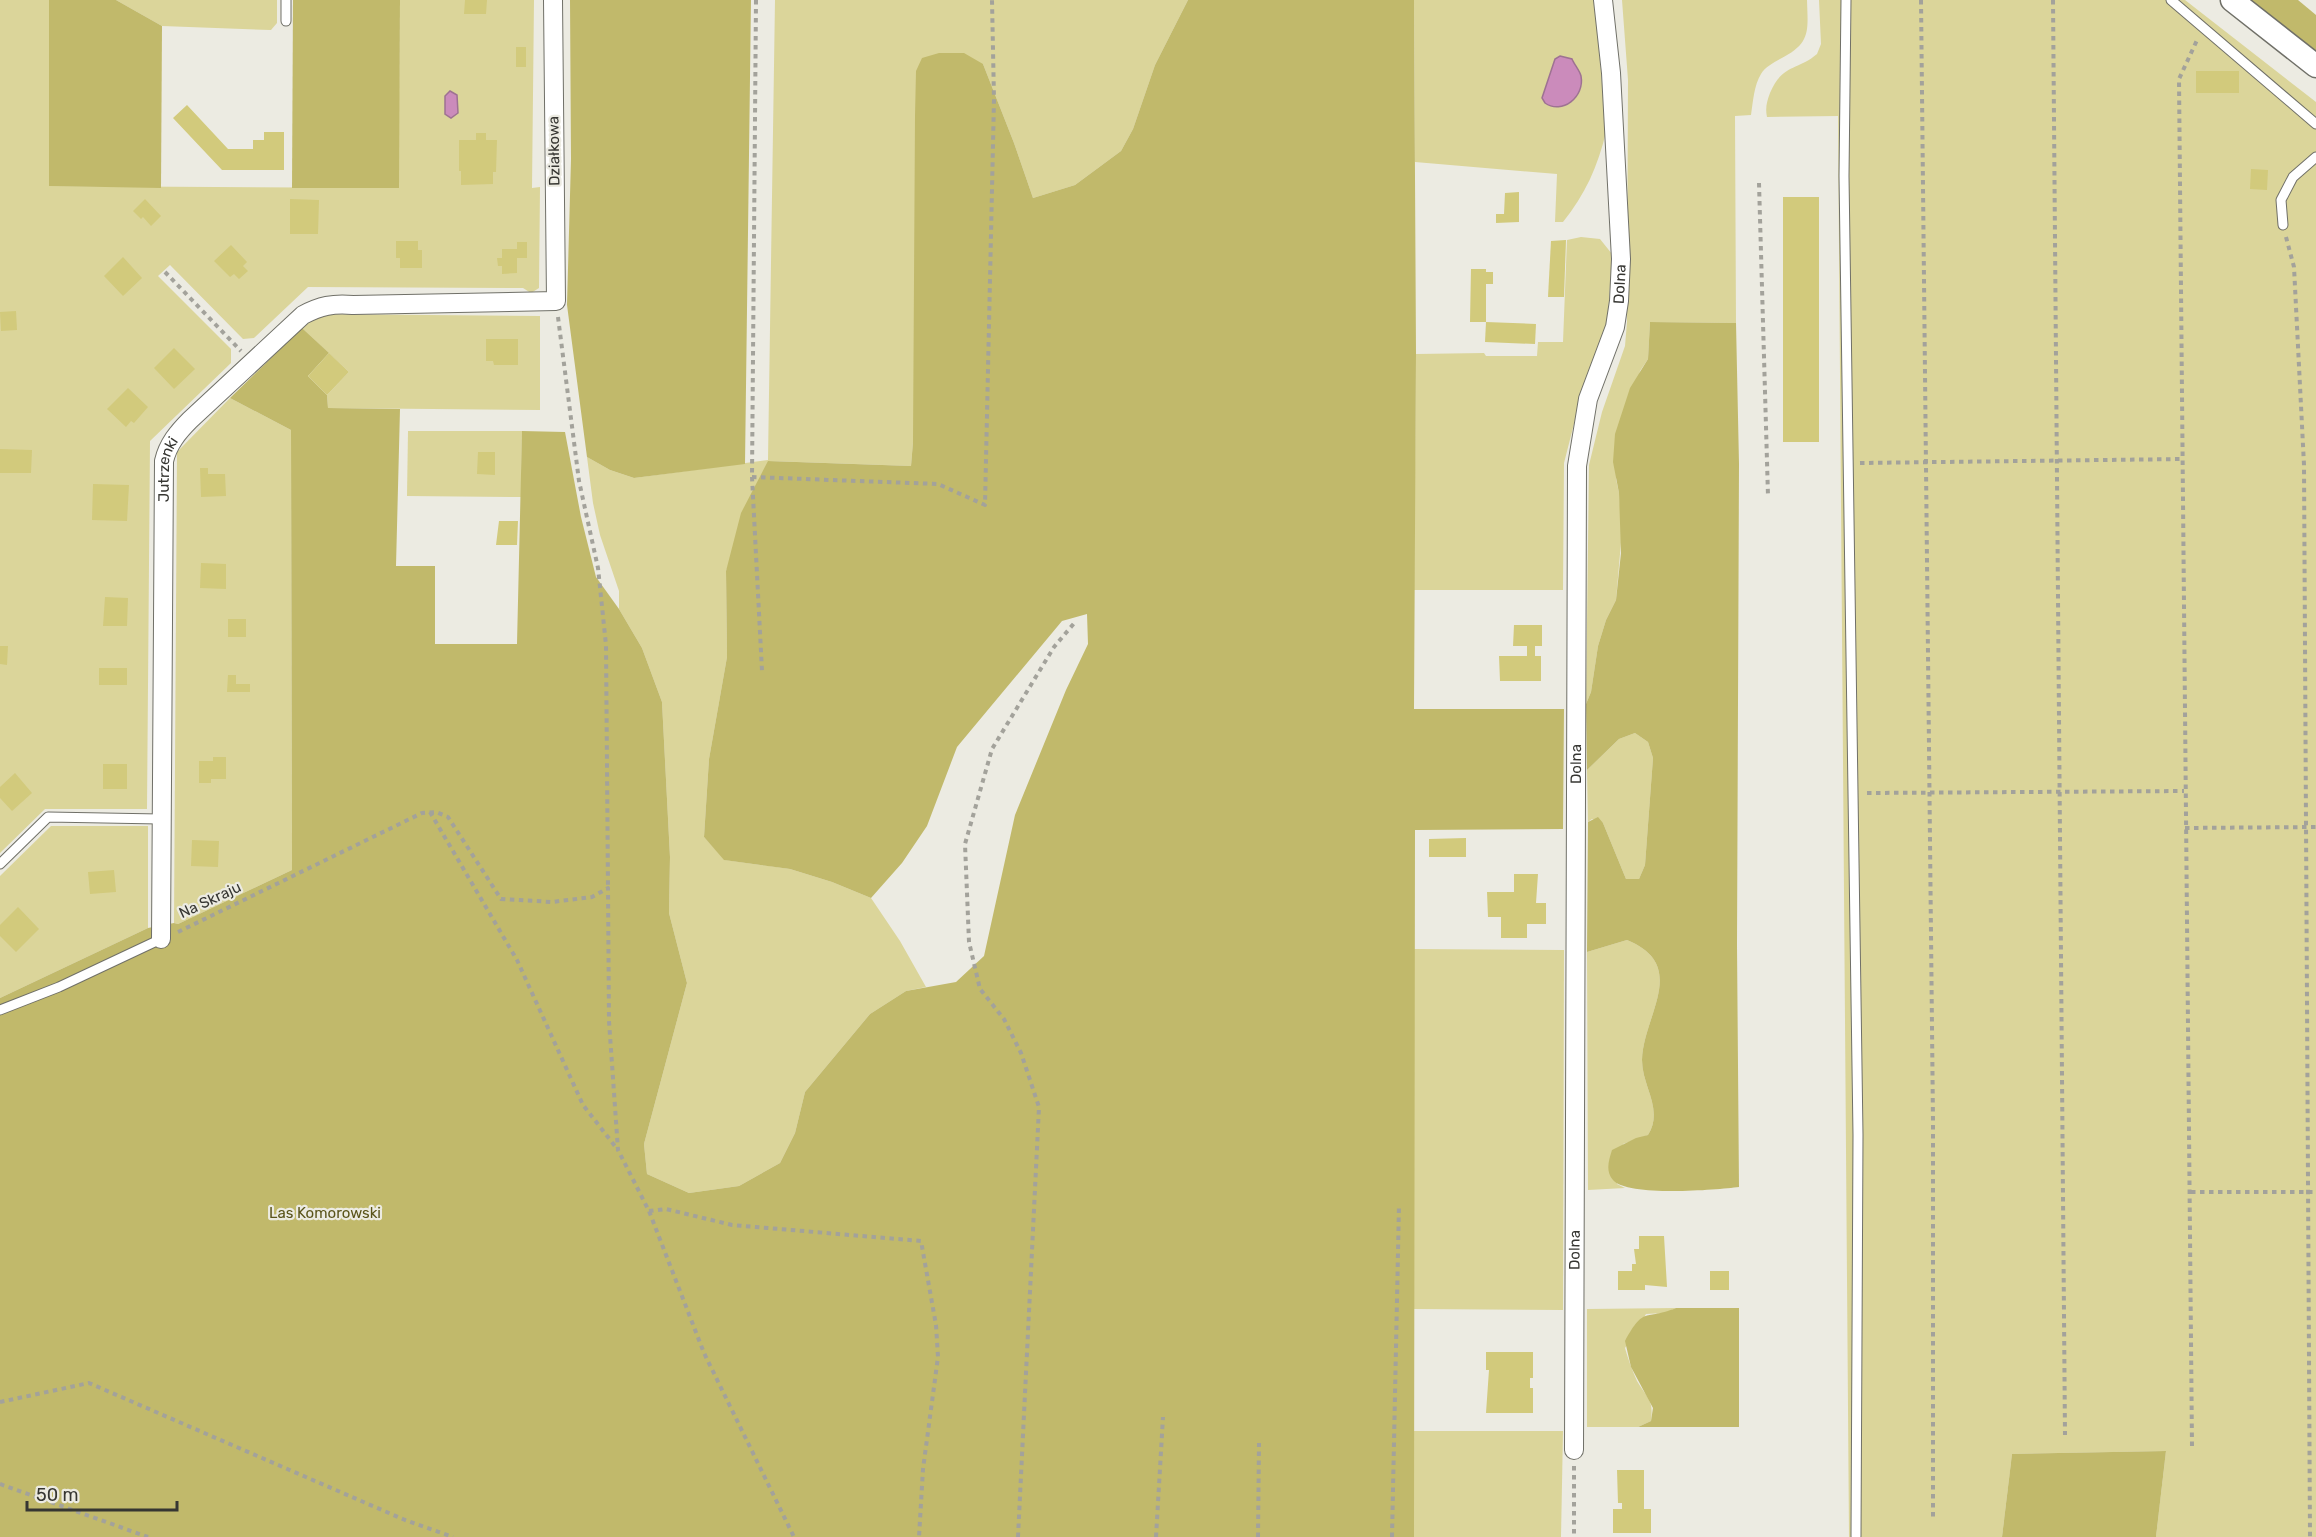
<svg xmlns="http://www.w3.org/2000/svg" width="2316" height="1537" font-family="Rubik,sans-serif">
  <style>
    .green { fill: #dbd59a }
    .forest { fill: #c1b96b }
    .water { fill: #cb8bbb; stroke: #9e7292; stroke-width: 1.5 }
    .building { fill: #d2ca7c }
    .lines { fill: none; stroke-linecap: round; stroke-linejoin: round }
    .service-casing { stroke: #707068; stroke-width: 11 }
    .minor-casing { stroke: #707068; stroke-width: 20 }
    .tertiary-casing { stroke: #707068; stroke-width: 25 }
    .path { stroke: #a3a29b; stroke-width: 4; stroke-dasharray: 4.5 4.5; stroke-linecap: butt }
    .service { stroke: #fff; stroke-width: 9 }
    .minor { stroke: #fff; stroke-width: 18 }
    .tertiary { stroke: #fff; stroke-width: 22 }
    .labels { text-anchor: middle; stroke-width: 4.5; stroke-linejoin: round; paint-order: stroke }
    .street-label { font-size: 15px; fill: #363632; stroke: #ecebe2 }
    .park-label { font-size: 15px; fill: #5a541a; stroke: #ecebe2 }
  </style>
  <rect width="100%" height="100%" fill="#ecebe2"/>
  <g class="green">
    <polygon points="0,0 49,0 49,186 398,188 400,0 534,0 532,188 540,187 539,288 531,293 523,288 308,287 254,338 243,339 170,265 158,276 231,349 231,363 150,441 147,809 45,809 0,853"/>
    <polygon points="116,0 277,0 277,23 271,30 162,26"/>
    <polygon points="775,0 1188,0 1155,65 1133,129 1121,151 1075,185 1033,198 1014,143 983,64 913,442 911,466 769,461 726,571 727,657 709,759 704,837 725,860 790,869 832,882 871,898 900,941 926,987 906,991 870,1014 805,1092 795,1133 780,1163 739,1186 689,1193 647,1174 644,1144 687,983 669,913 670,857 662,702 642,648 619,609 619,591 600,535 593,503 587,457 610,470 634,478 768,460"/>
    <path d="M 1414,0 L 1595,0 L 1606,132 C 1598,166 1585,195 1563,222 L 1555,222 L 1557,174 L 1415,162 Z"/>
    <path d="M 1622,0 L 1807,0 C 1808,32 1811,43 1780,59 C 1773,63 1765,67 1761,74 C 1754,85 1753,102 1751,115 L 1735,116 L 1736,323 L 1650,322 L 1648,359 L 1640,371 L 1616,479 L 1619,493 L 1622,531 L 1616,600 L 1606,620 L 1598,646 L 1591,692 L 1586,704 L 1589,465 L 1602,412 L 1625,346 L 1627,322 L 1628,80 Z"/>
    <path d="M 1819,0 L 2185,0 L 2316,102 L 2316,1537 L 2156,1537 L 2166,1451 L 2012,1454 L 2002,1537 L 1849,1537 L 1838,116 L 1767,117 C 1765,108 1767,101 1770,93 C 1782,64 1797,71 1817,54 L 1821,44 Z"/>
    <polygon points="1581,237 1600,239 1612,254 1608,316 1603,337 1578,408 1564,463 1563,590 1414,590 1416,354 1484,353 1486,356 1537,356 1538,342 1563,342 1567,240"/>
    <polygon points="315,314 540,316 540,410 328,408 327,395 349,372 302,328"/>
    <polygon points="230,398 291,430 292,870 178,924 174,923 177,452"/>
    <polygon points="408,431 522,431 521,497 407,496"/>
    <polygon points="1635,733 1648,742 1653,758 1645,865 1639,879 1626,879 1603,823 1592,819 1588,822 1587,770 1619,739"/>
    <polygon points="51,826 148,826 148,928 0,998 0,876"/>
    <path d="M 1627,940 C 1690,966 1643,1015 1642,1060 C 1642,1087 1664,1109 1648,1135 L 1623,1144 L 1617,1184 L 1625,1188 L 1588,1190 L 1587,952 Z"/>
    <polygon points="1414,949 1564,950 1563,1310 1413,1309"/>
    <path d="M 1676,1308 L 1665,1313 L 1646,1314 L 1625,1348 C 1628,1359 1632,1370 1637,1381 C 1647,1398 1654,1400 1651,1421 L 1638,1427 L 1587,1427 L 1587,1309 Z"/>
    <polygon points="1414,1431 1563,1431 1561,1537 1414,1537"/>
  </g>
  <g class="forest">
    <polygon points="49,0 116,0 162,26 161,188 49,186"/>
    <polygon points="293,0 400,0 399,188 292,188"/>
    <polygon points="570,0 751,0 745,464 634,478 610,470 587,457 567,305 571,159"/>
    <polygon points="1188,0 1414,0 1416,354 1414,709 1564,709 1563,829 1415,830 1414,1537 0,1537 0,998 148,928 174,923 178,924 292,870 291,430 230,398 302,328 329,353 308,376 327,395 328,408 400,409 396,566 435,566 435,644 517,644 522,431 565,432 581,517 596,577 619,609 642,648 662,702 670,857 669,913 687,983 644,1144 647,1174 689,1193 739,1186 780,1163 795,1133 805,1092 870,1014 906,991 956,982 984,956 1015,815 1066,690 1088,644 1087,614 1062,621 957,747 927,826 902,863 871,898 832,882 790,869 724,860 704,837 709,759 727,657 726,571 741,513 768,461 911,466 913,442 915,116 916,71 922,58 939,53 964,53 983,64 1014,143 1033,198 1075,185 1121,151 1133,129 1155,65"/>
    <polygon points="2245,0 2298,0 2316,15 2316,56"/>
    <path d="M 1650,322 L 1736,323 L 1739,464 L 1737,945 L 1739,1187 C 1716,1190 1627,1197 1613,1180 C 1605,1171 1609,1160 1612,1150 L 1636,1138 L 1648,1135 C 1664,1109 1642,1087 1642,1060 C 1643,1015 1690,966 1627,940 L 1587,952 L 1588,822 L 1598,817 L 1603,823 L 1626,879 L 1639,879 L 1645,865 L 1653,758 L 1648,742 L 1635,733 L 1619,739 L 1587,770 L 1586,704 L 1591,692 L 1598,646 L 1606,620 L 1616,600 L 1621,553 L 1619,493 L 1613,462 L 1615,434 L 1630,388 L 1648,359 Z"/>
    <path d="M 1676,1308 L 1739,1308 L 1739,1427 L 1638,1427 L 1651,1421 L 1653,1408 L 1631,1367 L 1625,1341 C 1645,1305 1644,1321 1676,1308 Z"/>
    <polygon points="2166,1451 2156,1537 2002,1537 2012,1454"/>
  </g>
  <g class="water">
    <path d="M 1560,56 L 1572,59 C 1574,64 1580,71 1581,76 C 1585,97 1562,115 1545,103 L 1542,98 L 1555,59 Z"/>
    <polygon points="450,91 457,95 458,113 451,118 445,114 445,96"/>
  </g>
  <g class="building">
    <polygon points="465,0 487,0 486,14 464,14"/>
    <rect x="516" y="47" width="10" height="20"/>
    <rect x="2196" y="71" width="43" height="22"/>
    <polygon points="187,105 228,149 253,149 253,140 264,140 264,132 284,132 284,170 222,170 173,118"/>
    <polygon points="476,133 486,133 486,140 497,140 496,172 493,172 493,184 461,185 461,171 459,171 459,140 476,140"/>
    <polygon points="2251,169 2268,170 2267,190 2250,189"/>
    <polygon points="1519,192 1519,222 1496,223 1496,214 1504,214 1505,193"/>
    <rect x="1783" y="197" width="36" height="245"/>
    <polygon points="145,199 161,216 151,226 143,217 141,219 133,211"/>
    <polygon points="290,199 319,200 318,234 290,234"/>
    <polygon points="1566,240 1564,297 1548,297 1551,241"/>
    <polygon points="396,241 418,241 418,250 422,250 422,268 400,268 400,258 396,258"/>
    <polygon points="517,242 527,242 527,258 517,258 517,273 502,274 502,266 498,266 497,258 502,258 502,249 517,249"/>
    <polygon points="231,245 247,262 243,266 248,271 239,279 234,274 230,277 214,261"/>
    <polygon points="123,257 142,278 123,296 104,276"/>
    <polygon points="1471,269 1486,269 1486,272 1493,272 1493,284 1486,284 1486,322 1470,322"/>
    <polygon points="16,311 17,330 1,331 0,312"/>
    <polygon points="1486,322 1536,324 1535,344 1485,342"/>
    <polygon points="486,339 518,339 518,365 494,365 493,361 486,361"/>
    <polygon points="174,348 195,369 174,389 154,368"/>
    <polygon points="329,353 349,372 327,395 308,376"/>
    <polygon points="128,388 148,407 134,423 131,421 126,427 107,409"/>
    <polygon points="0,449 32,450 31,473 0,473"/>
    <polygon points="478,452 495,452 495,475 477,474"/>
    <polygon points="200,468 208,468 208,474 225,474 226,496 201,497"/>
    <polygon points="93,484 129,485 127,521 92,520"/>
    <polygon points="499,521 518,521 517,545 496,545"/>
    <polygon points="201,563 226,564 226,589 200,588"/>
    <polygon points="105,597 128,598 127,626 103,626"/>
    <rect x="228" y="619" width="18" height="18"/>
    <polygon points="1514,625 1542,625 1542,646 1535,646 1535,656 1541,656 1541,681 1500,681 1499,656 1527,656 1527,646 1513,646"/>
    <polygon points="0,646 8,646 7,665 0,664"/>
    <rect x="99" y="668" width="28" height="17"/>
    <polygon points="228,675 236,675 236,684 250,684 250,692 227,692"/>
    <polygon points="213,757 226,757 226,779 211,779 211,783 199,783 199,761 213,761"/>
    <rect x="103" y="764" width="24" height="25"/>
    <polygon points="15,773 32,793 12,811 0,798 0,787"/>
    <polygon points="1466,838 1466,857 1429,857 1429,839"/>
    <polygon points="192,840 219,841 218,867 191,866"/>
    <polygon points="114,870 116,892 90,894 88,872"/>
    <polygon points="1514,874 1538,874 1536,903 1546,903 1546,924 1527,924 1527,938 1501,938 1501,917 1488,917 1487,892 1514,892"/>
    <polygon points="18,907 39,929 16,952 0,936 0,925"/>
    <polygon points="1639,1236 1664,1236 1667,1287 1645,1285 1645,1290 1618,1290 1618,1271 1632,1271 1632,1264 1636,1264 1634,1249 1639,1249"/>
    <rect x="1710" y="1271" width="19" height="19"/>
    <polygon points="1486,1352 1533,1352 1533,1378 1530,1378 1530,1388 1533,1388 1533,1413 1486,1413 1489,1370 1486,1370"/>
    <polygon points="1617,1470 1644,1470 1644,1509 1651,1509 1651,1533 1613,1533 1613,1509 1622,1509 1622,1503 1618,1503"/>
  </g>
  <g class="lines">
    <defs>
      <g id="service">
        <polyline points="1846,0 1844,176 1858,1135 1856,1536"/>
        <polyline points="2171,0 2316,124"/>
        <polyline points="286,21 286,0"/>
        <polyline points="2283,225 2281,200 2293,177 2316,157"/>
        <polyline points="0,864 48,817 160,819"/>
        <polyline points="0,1010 59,987 161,939"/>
      </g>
      <g id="minor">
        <path id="s1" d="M 161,939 L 164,461 C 168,444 178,432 190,420 L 303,315 C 320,306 333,303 353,305 L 556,301 L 553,0"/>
        <path id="s2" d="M 1574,1450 L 1577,466 L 1588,399 L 1615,327 L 1619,301 L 1621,259 L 1611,73 L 1603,0"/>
      </g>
      <polyline id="tertiary" points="2232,0 2316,66"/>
    </defs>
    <use href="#service" class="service-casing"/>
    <use href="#minor" class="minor-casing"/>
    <use href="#tertiary" class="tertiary-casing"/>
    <g class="path">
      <polyline points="756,0 752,477 762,671"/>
      <polyline points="1921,0 1933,1121 1933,1521"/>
      <polyline points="2053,0 2065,1435"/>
      <polyline points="1759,183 1768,496"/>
      <polyline points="2286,237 2294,267 2304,465 2310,1537"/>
      <polyline points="165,272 241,351"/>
      <polyline points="558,317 579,481 598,568 606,645 608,888"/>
      <polyline points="1860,463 2184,459"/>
      <polyline points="752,477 938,484 985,505 994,99 992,0"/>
      <polyline points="1867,793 2184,791"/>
      <polyline points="430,812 517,960 583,1105 618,1150"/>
      <polyline points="2185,828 2316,827"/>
      <polyline points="178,932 422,813 436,812 448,817 501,899 552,902 592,897 608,888 609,1021 618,1150 649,1211 704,1353 794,1537"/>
      <polyline points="2191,1192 2316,1192"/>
      <polyline points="649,1211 666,1209 732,1225 921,1241 936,1325 938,1357 923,1469 919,1537"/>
      <polyline points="0,1402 89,1383 405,1520 453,1537"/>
      <polyline points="2192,1446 2179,79 2198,38"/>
      <polyline points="1574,1466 1574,1537"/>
      <polyline points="0,1484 148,1537"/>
      <polyline points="1018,1537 1039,1107 1021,1053 1004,1019 980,989 969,942 965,844 992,749 1054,647 1076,621"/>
      <polyline points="1156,1537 1163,1417"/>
      <polyline points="1258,1537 1259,1443"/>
      <polyline points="1392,1537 1399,1205"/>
    </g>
    <use href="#service" class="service"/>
    <use href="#minor" class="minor"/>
    <use href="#tertiary" class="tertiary"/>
  </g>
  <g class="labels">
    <g class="street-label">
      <text transform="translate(554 151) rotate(-91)" y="5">Działkowa</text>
      <text dy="5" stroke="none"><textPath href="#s2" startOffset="1172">Dolna</textPath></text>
      <text dy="5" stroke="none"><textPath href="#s1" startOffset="470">Jutrzenki</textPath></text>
      <text dy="5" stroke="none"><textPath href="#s2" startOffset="686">Dolna</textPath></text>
      <text transform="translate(210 900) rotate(-25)" y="5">Na Skraju</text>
      <text dy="5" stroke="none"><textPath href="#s2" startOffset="200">Dolna</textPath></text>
    </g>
    <g class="park-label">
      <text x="325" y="1218">Las Komorowski</text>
    </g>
  </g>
  <path d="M27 1501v9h150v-9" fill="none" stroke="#363632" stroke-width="3"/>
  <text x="36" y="1501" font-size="18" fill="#363632" stroke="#ecebe2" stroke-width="4.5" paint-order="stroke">50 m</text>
</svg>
